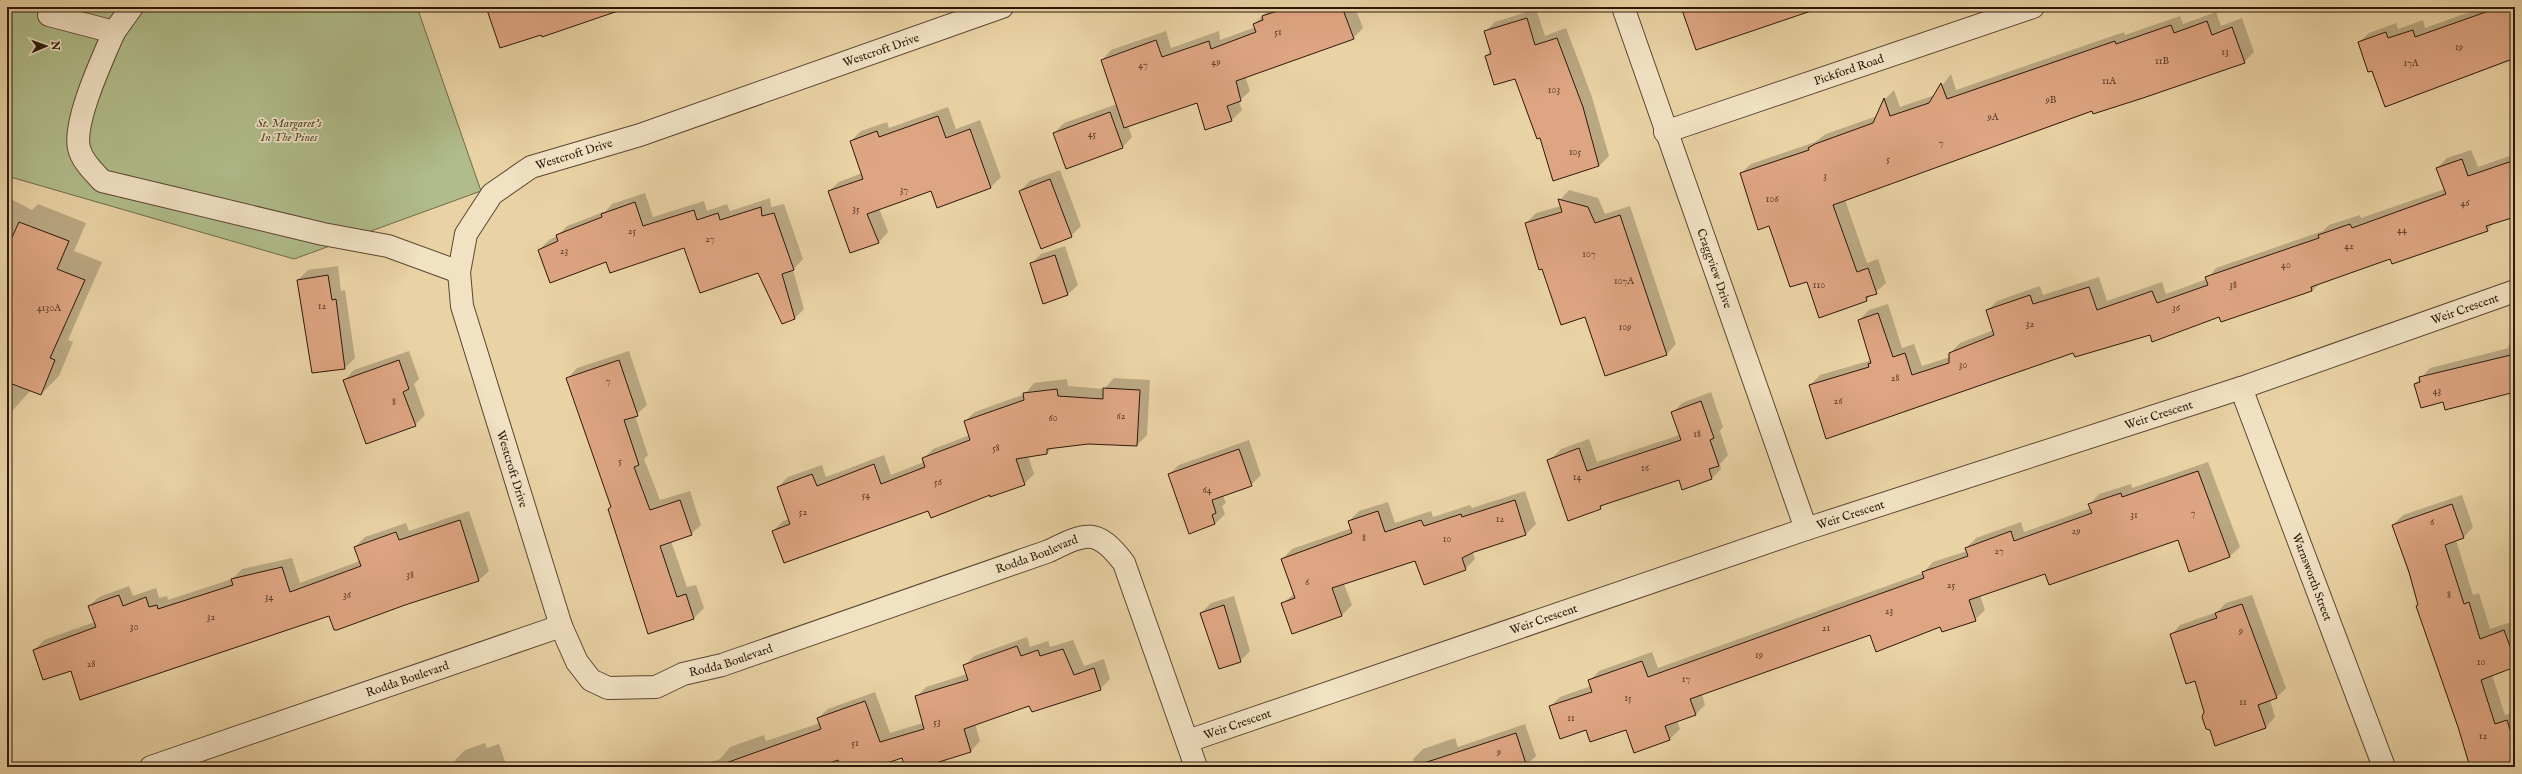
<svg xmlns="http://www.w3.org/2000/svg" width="2522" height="774" font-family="'IM FELL English',serif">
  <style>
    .green { fill: #b0bd8b; stroke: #6e6a4b }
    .shadow { fill: #0003; fill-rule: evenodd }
    .building { fill: #dea582; stroke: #2d180b }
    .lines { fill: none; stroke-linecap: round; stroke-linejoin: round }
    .minor-casing { stroke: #5c4631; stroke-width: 24 }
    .minor { stroke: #f1e2c4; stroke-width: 22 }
    .labels { text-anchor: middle; stroke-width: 3.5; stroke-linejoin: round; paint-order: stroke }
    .number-label { font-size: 10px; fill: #593b29 }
    .street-label { font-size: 12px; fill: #2d180b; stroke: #f1e2c4 }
    .park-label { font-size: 12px; font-style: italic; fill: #544a31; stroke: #f1e2c4 }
  </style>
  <rect width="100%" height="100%" fill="#e9d2a4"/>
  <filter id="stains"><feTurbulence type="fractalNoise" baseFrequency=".005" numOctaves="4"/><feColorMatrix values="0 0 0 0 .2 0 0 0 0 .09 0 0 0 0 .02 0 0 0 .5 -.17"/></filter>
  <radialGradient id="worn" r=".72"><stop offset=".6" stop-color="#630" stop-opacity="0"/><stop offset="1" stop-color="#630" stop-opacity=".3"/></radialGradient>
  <polygon class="green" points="7,7 417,7 481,191 294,259 7,176"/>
  <g class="shadow">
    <polygon points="1272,7 1365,7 1356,10 1363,28 1353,38 1248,76 1246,79 1250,91 1239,101 1242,110 1232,120 1206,129 1197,102 1128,126 1132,137 1123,147 1054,133 1064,123 1117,104 1102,60 1111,50 1166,31 1171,48 1219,31 1220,40 1256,27 1254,24"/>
    <polygon points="2484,7 2515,7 2515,59 2385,106 2372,69 2359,42 2369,33 2396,23 2398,29 2423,20 2425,28"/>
    <polygon points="1536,9 1545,36 1566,28 1592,97 1609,156 1599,166 1540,137 1516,78 1486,56 1491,50 1485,32 1495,22"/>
    <polygon points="2216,12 2221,26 2242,18 2254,52 2244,62 2092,110 1845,200 1867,263 1878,259 1886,283 1866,300 1807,281 1770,225 1741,173 1751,164 1815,142 1826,134 1877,116 1885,99 1894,90 1900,107 1935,95 1951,74 1956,90 2124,32 2125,35 2180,16 2183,24"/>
    <polygon points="948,107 956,129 980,120 1001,177 991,187 938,206 932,190 879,208 888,232 879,242 851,251 829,191 839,182 862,173 851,141 861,131 887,122 889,128"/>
    <polygon points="2471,150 2478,167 2515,154 2515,216 2495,222 2487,230 2391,258 2320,283 2312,291 2074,352 1826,438 1810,385 1820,375 1872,360 1859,320 1869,310 1888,304 1902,348 1914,344 1922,366 1950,357 1950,353 1960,343 1994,330 1987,311 1997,301 2040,286 2043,295 2099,277 2107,301 2162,282 2166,294 2207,279 2216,268 2323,231 2329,225 2360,215 2361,218 2445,189 2437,168 2447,158"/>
    <polygon points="1060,170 1081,226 1071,236 1020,191 1030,181"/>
    <polygon points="1569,190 1598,198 1605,214 1630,206 1676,344 1667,354 1606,375 1586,316 1526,223 1536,213 1561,206 1560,200"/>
    <polygon points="645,193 653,217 704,201 707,211 727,204 730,211 770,198 771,207 784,204 803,259 793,270 804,309 794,319 759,272 684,246 606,260 539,250 549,240 557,236 567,226 606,211 612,204"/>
    <polygon points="7,197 32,210 38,204 86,223 74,251 102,262 68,340 73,342 59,376 41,394 31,390 12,411 7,408"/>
    <polygon points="1065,246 1078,285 1068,294 1031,264 1041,254"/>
    <polygon points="338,266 341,291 345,290 355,358 345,368 313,372 298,280 308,270"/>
    <polygon points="2515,339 2515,385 2444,401 2415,384 2430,368 2509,348 2508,346"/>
    <polygon points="409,351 419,379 414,384 425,415 415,425 345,380 354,370"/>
    <polygon points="629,351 647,405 635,416 648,455 644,459 660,500 690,491 701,525 691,534 671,541 687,587 696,585 704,608 694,618 649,633 609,509 612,506 568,378 577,368"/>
    <polygon points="1114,378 1150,380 1147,435 1137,445 1087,443 1053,447 1047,453 1028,456 1034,474 1024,484 929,510 773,531 783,521 790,519 778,487 788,477 822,465 826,477 884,455 891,475 924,462 923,459 933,449 970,435 965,421 975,412 1025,394 1034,383 1067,379 1068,386 1104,389"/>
    <polygon points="1711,392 1723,427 1720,431 1728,455 1720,464 1721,469 1712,478 1679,479 1606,503 1600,508 1551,459 1561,449 1589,439 1597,462 1680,435 1672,413 1682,403"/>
    <polygon points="1249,440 1261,475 1251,485 1223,495 1226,503 1222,506 1225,514 1215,524 1169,474 1179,465"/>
    <polygon points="2515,443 2515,464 2509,448"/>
    <path d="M 2208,462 L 2240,547 L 2230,556 L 2179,539 L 2046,573 L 1980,595 L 1985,610 L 1975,620 L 1871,634 L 1702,694 L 1705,705 L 1695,715 L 1677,721 L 1680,729 L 1670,739 L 1634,752 L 1626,729 L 1587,729 L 1550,706 L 1560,697 L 1591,686 L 1589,681 L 1599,671 L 1652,652 L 1658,668 L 1923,573 L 1933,562 L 1967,551 L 1966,548 L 1976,538 L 2021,522 L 2024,532 L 2091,508 L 2090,504 L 2099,494 L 2131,484 L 2132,488 ZM 1972,554 L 1973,556 L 1933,569 L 1933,567 Z"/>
    <polygon points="1525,491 1536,524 1526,534 1473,553 1475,559 1465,569 1416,560 1344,584 1352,605 1342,615 1293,633 1282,604 1295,593 1282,559 1292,549 1352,528 1349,521 1359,511 1388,502 1395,523 1431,511 1433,517 1470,505 1472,508"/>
    <polygon points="2462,495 2473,527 2464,537 2456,540 2473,595 2479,593 2490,629 2514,621 2515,623 2515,666 2492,675 2505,715 2515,712 2515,767 2471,767 2393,525 2403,515"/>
    <polygon points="469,511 489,571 479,580 405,604 330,614 72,670 34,650 44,640 95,622 89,606 99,597 129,586 133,596 156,588 159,598 167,596 168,600 232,579 242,569 292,558 300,583 360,561 355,547 365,537 406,523 409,531"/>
    <polygon points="2252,595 2286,688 2277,697 2270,700 2275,717 2266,727 2206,712 2196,679 2171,635 2180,625 2217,612 2226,603"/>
    <polygon points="1234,596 1250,651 1240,661 1201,613 1211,603"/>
    <polygon points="1027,637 1030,647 1048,641 1050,647 1073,640 1084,666 1104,659 1110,679 1100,689 1030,704 975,724 980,741 971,751 920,767 906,767 902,756 872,767 841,767 838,759 815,767 696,767 720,759 730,747 764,735 766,741 820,723 818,718 828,709 875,692 890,733 923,723 916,697 926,687 967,674 964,666 974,656"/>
    <polygon points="1525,724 1536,756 1526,765 1398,767 1414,762 1413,759 1423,749 1455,738 1458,747"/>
    <polygon points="485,743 487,748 499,744 507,767 445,767 456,764 455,760 465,750"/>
  </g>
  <g class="building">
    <polygon points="486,7 617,7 618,11 542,37 541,35 500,48"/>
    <polygon points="1290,7 1342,7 1354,39 1236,81 1241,101 1227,106 1232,121 1205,130 1197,103 1124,128 1101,60 1156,40 1162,57 1209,41 1211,49 1256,32 1253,24 1263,20 1262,16"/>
    <polygon points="1681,7 1810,7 1811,11 1696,50"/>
    <polygon points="2500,7 2515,7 2515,58 2385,107 2372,71 2368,72 2358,42 2386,32 2388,38 2413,30 2415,37"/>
    <polygon points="1527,18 1535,45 1557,38 1583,107 1599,166 1553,181 1540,138 1537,139 1515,79 1494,85 1485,56 1491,54 1484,31"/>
    <polygon points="2207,21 2212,35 2232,27 2245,63 2143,98 2093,114 2092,111 1833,205 1857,272 1868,268 1877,294 1866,297 1867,301 1819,318 1807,282 1790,287 1769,226 1758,230 1740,173 1809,150 1808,148 1815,144 1873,123 1884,98 1890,116 1929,103 1941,83 1947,99 2115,41 2116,44 2171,25 2174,33"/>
    <polygon points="1110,112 1123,148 1066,169 1053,133"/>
    <polygon points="938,116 946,138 970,129 991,188 937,208 931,191 867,214 879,243 850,253 828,191 863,179 850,141 877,131 879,137"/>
    <polygon points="2462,159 2468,176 2515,160 2515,217 2486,226 2488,231 2392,264 2390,259 2311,287 2312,291 2221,322 2219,317 2152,342 2150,335 2075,357 2073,353 1826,439 1809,385 1869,367 1868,364 1871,363 1858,320 1878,313 1893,357 1905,353 1912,375 1949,363 1949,353 1994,335 1986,310 2030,295 2033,304 2089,287 2097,310 2152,291 2157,303 2208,285 2205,277 2319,238 2318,235 2350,224 2352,228 2446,194 2436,168"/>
    <polygon points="1050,179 1072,237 1041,249 1019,191"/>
    <polygon points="1558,199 1588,207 1595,223 1620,215 1667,355 1605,376 1585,317 1561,325 1542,269 1539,270 1525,223 1562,212"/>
    <polygon points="635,202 643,226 694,210 697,220 718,213 720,220 761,207 762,216 774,213 794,270 782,274 795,319 782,324 758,273 700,293 684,248 610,273 606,262 550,283 538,250 558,241 556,235 602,217 601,214"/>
    <polygon points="19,222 69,241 57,269 85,280 50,358 55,360 41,395 7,382 7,248"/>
    <polygon points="1055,255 1068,295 1043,304 1030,263"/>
    <polygon points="328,275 332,300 336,299 345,369 312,373 297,280"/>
    <polygon points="2515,354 2515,392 2445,410 2443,402 2421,408 2414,384 2420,382 2419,377"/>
    <polygon points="399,360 409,389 403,392 416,426 366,444 343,380"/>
    <polygon points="619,360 638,416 624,420 639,465 634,467 650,510 680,500 692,535 660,546 677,597 686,594 694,619 648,634 608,509 611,507 566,378"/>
    <polygon points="1103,388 1140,390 1137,446 1088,444 1047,449 1047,454 1016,459 1025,485 990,497 990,495 931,518 928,511 784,563 772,531 790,524 777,487 812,474 817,486 874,464 881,484 925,467 922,458 970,440 964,421 1024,400 1023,393 1057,389 1058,396 1103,399"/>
    <polygon points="1701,401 1714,438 1710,440 1719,466 1709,469 1712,479 1682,490 1679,480 1600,506 1601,509 1568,521 1547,460 1579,448 1587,471 1681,440 1671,412"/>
    <polygon points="1239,449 1252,486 1212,500 1216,513 1212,515 1215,524 1189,534 1168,474"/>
    <polygon points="2198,471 2230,557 2189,572 2178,540 2049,585 2045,574 1969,600 1976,621 1942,632 1940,627 1876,652 1870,635 1690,699 1696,715 1665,726 1670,740 1634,753 1626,730 1590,742 1586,730 1560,739 1549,706 1592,692 1588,680 1642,661 1648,677 1924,578 1922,572 1968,556 1965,548 2011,531 2014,541 2092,513 2088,504 2121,493 2122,497"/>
    <polygon points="1515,500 1526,535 1474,552 1462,558 1466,570 1424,585 1415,561 1332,588 1342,616 1292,634 1281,603 1295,598 1281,559 1352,533 1348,521 1378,511 1385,532 1421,520 1424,526 1461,514 1462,517"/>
    <polygon points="2452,504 2464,538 2445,545 2464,604 2469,602 2480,639 2504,630 2515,660 2515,667 2481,680 2495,724 2507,720 2515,745 2515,767 2470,767 2458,727 2416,606 2418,605 2409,572 2392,525"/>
    <polygon points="460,520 479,581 405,605 337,630 334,630 329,616 80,700 71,671 43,680 33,650 96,627 88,606 119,595 123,606 146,597 149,607 157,605 158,609 233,585 231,579 282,567 290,592 361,566 354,547 396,532 399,540"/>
    <polygon points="2242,604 2277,698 2258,705 2266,728 2215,746 2210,730 2206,729 2202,717 2204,712 2195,681 2186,684 2170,634 2217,618 2215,613"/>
    <polygon points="1224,605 1241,662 1219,669 1200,613"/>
    <polygon points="1017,646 1021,656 1038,650 1040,656 1063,649 1074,675 1094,668 1101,690 1032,712 1029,706 964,729 971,752 923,767 905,767 902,758 875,767 840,767 838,760 818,767 724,767 723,764 821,729 817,718 865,701 880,742 924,729 915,696 968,680 963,665"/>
    <polygon points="1516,733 1527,767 1428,767 1427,762"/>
  </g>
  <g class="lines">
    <defs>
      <g id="minor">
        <path id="s1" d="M 1002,7 L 640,135 L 531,167 L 492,194 L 466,234 L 459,272 L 462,306 L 561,626 L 577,662 L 591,680 L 608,688 L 656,687 L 683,674 L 722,665 L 1049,551 C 1087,532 1097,528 1124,563 L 1196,767"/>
        <path id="s2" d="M 1623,7 L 1806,529"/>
        <path d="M 49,15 L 114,32 C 103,58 73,121 79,148 C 82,161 93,171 102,181 L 323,234 L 388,246 L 459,272"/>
        <polyline points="114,32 132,7"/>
        <path id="s3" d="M 1665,132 L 2033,7"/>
        <path id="s4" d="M 2241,388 L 2384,767"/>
        <path id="s5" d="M 1188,741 L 1806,529 L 2241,388 L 2515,291"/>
        <path id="s6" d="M 151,767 L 561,626"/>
      </g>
    </defs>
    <use href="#minor" class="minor-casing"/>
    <use href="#minor" class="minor"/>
  </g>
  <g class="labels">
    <g class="number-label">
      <text x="1278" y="35">51</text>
      <text x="2459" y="50">19</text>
      <text x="2225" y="55">13</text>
      <text x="2162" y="64">11B</text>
      <text x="1216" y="65">49</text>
      <text x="2411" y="66">17A</text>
      <text x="1143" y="68">47</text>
      <text x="2109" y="84">11A</text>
      <text x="1554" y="93">103</text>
      <text x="2051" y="103">9B</text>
      <text x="1993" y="120">9A</text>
      <text x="1092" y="137">45</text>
      <text x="1941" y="146">7</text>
      <text x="1575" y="155">105</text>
      <text x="1888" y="162">5</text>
      <text x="1825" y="179">3</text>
      <text x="904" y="193">37</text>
      <text x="1772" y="202">106</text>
      <text x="2465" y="206">46</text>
      <text x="856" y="212">35</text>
      <text x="2402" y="233">44</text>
      <text x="632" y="234">25</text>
      <text x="710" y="242">27</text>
      <text x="2349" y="249">42</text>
      <text x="564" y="254">23</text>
      <text x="1589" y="257">107</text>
      <text x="2286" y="268">40</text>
      <text x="1624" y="284">107A</text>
      <text x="1819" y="288">110</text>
      <text x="2233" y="288">38</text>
      <text x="322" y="309">12</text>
      <text x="49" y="311">4130A</text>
      <text x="2176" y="311">36</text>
      <text x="2030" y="327">32</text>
      <text x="1625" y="330">109</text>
      <text x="1963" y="368">30</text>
      <text x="1895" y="381">28</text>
      <text x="608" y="384">7</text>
      <text x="2437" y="394">43</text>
      <text x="1838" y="404">26</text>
      <text x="394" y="405">8</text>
      <text x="1121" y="419">62</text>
      <text x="1053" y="421">60</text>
      <text x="1697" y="437">18</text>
      <text x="996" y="451">58</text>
      <text x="620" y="464">5</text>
      <text x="1645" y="471">16</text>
      <text x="1577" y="480">14</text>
      <text x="938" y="485">56</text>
      <text x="1207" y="493">64</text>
      <text x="866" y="498">54</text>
      <text x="803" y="515">52</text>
      <text x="2193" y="516">7</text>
      <text x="2134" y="518">31</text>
      <text x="1500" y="522">12</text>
      <text x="2432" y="525">6</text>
      <text x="2076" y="534">29</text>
      <text x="1364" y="541">8</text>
      <text x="1447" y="542">10</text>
      <text x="1999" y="554">27</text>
      <text x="410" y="578">38</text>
      <text x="1307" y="585">6</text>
      <text x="1951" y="588">25</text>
      <text x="347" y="598">36</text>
      <text x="2449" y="598">8</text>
      <text x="269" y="600">34</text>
      <text x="1889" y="614">23</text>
      <text x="211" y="620">32</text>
      <text x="134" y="630">30</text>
      <text x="1826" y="631">21</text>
      <text x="2241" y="634">9</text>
      <text x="1759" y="658">19</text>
      <text x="2481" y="665">10</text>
      <text x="91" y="667">28</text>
      <text x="1686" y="682">17</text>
      <text x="1628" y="701">15</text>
      <text x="2243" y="705">11</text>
      <text x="1571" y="721">11</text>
      <text x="937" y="725">53</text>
      <text x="2483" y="739">12</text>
      <text x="855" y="746">51</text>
      <text x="1499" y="755">9</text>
    </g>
    <g class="street-label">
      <text transform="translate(881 50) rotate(-19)" y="4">Westcroft Drive</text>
      <text dy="4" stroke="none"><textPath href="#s3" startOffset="194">Pickford Road</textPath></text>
      <text transform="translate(574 154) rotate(-17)" y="4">Westcroft Drive</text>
      <text dy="4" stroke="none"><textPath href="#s2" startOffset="277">Craggview Drive</textPath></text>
      <text dy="4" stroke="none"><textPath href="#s5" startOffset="1348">Weir Crescent</textPath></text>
      <text dy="4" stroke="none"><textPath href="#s5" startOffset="1024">Weir Crescent</textPath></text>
      <text dy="4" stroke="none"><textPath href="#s1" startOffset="836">Westcroft Drive</textPath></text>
      <text dy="4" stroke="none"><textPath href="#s5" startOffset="700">Weir Crescent</textPath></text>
      <text dy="4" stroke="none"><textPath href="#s1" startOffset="1533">Rodda Boulevard</textPath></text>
      <text dy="4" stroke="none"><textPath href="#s4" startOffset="202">Warnsworth Street</textPath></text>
      <text dy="4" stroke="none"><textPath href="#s5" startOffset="376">Weir Crescent</textPath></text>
      <text dy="4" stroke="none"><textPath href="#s1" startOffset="1209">Rodda Boulevard</textPath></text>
      <text dy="4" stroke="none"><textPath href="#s6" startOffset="271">Rodda Boulevard</textPath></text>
      <text dy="4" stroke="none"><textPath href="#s5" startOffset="52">Weir Crescent</textPath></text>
    </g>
    <g class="park-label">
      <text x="289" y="127">St. Margaret's<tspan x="289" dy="14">In The Pines</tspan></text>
    </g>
  </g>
  <rect width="2522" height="774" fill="none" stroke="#e9d2a4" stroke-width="24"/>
  <rect x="8" y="8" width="2506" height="758" fill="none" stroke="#2d180b" stroke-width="2"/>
  <rect x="12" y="12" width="2498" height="750" fill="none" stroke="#2d180b"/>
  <g transform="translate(46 46) rotate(88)" stroke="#f1e2c4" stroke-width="3" paint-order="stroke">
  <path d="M0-3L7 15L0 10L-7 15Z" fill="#2d180b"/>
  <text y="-6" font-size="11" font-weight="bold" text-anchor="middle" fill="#2d180b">N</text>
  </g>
  <rect width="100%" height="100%" filter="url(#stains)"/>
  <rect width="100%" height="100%" fill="url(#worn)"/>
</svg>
